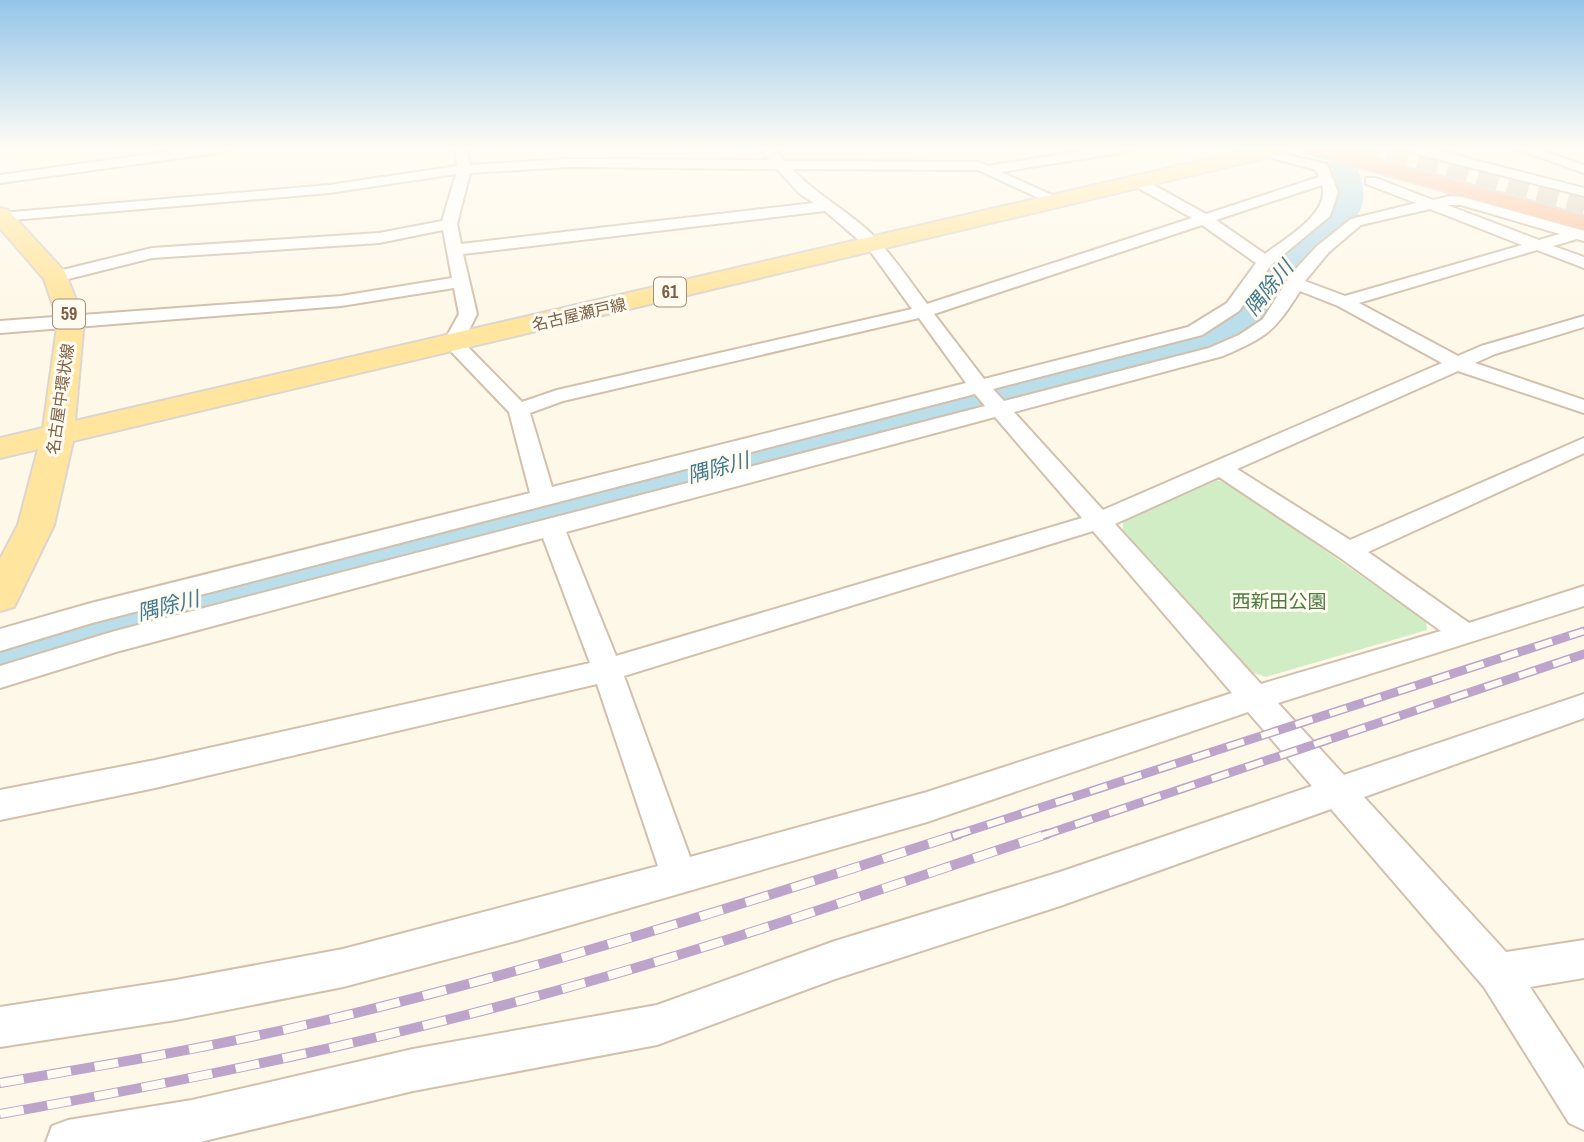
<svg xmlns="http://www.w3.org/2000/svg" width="1584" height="1142" font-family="'Archivo Narrow','Noto Sans JP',sans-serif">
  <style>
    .green { fill: #d1edc5 }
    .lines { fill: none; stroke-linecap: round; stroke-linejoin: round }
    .river { fill: #badeea; fill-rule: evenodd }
    .highway-tunnel { stroke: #ddd2c0; stroke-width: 21; stroke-dasharray: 21 10; stroke-linecap: butt }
    .street-casing { stroke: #d2c0ac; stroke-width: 4 }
    .primary-casing { stroke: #ddd6d0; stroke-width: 4 }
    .highway-casing { stroke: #ddd6d0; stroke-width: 4 }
    .street { fill: #fff; fill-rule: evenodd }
    .primary { fill: #ffe59e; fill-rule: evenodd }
    .highway { fill: #fcbf9b; fill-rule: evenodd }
    .rail-far1-casing { stroke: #bca4ca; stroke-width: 9 }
    .rail-casing { stroke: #bca4ca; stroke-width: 10 }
    .rail-far1 { stroke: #fffbf0; stroke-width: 6; stroke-dasharray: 18; stroke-linecap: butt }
    .rail { stroke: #fffbf0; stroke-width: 8; stroke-dasharray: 24; stroke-linecap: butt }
    .labels { text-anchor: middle; stroke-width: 6; stroke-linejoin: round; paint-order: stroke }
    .far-street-label { font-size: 16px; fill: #7b6049; stroke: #fffbf0 }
    .shield { fill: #fffbf0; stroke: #a38e7b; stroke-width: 2 }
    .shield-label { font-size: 18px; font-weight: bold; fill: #7b6049 }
    .park-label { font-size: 19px; fill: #497b3d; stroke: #fffbf0 }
    .water-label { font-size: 21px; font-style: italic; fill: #417a90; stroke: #fffbf0 }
  </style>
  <rect width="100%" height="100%" fill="#fef8e8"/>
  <polygon class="green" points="1216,480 1228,483 1426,621 1427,630 1266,677 1248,671 1123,530 1123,522"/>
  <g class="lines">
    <path class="river" d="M 1342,155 L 1352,158 C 1360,170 1366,191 1362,205 C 1354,233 1321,248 1303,268 C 1279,295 1263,323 1233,344 L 121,639 L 0,681 L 0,634 L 108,600 L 645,471 L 1205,328 L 1231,308 L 1277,255 L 1328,211 L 1333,191 L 1328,164 L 1332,158 Z"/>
    <polyline class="highway-tunnel" points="1357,148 1584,209"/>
    <defs>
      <g id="street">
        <polygon points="193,148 230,148 224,152 0,183 0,175"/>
        <path d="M 455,148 L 467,148 L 470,165 L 568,159 L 770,160 L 760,148 L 773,148 L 785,161 L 979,162 L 988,166 L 1098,148 L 1131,148 L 1125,152 L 1001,172 L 1061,199 L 1063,202 L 1061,205 L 1056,206 L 978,170 L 792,169 C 818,197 855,214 880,243 C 897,262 912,284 927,304 L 1192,218 L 1131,184 L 1131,178 L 1141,178 L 1206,214 L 1319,177 L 1316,170 L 1261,155 L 1261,149 L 1327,164 L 1338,192 L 1330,216 L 1271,265 L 1239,311 L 1202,335 L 993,389 L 1004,401 L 1209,348 L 1239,335 L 1263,319 L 1291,274 L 1317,246 L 1351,219 L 1416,203 L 1366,184 L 1366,178 L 1376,178 L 1433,200 L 1450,196 L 1462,197 L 1584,231 L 1584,241 L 1577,239 L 1553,246 L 1584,257 L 1584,268 L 1537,250 L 1359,303 L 1458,356 L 1481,346 L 1584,316 L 1584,327 L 1495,354 L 1475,363 L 1584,400 L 1584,413 L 1458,371 L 1237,469 L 1350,540 L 1584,438 L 1584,453 L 1368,552 L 1469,623 L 1584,586 L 1584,606 L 1278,703 L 1344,775 L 1584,694 L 1584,718 L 1364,797 L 1506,952 L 1584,940 L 1584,978 L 1530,987 L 1584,1069 L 1584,1130 L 1569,1123 L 1484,987 L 1331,809 L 1060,906 L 835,979 L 657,1045 L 413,1091 L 200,1142 L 46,1142 L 52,1126 L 68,1120 L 192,1100 L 413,1049 L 657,1005 L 835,941 L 1060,872 L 1312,786 L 1248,712 L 927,822 L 519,940 L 343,987 L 176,1020 L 0,1047 L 0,1007 L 176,980 L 343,949 L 658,866 L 597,684 L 155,788 L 0,820 L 0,790 L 155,760 L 590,663 L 543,538 L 116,652 L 0,688 L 0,666 L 115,631 L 985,406 L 975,394 L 92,623 L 0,651 L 0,629 L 91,603 L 530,493 L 509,412 L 443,343 L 459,314 L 454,288 L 341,306 L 0,333 L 0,321 L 341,296 L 452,278 L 443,230 L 379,243 L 152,258 L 56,282 L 48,277 L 50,273 L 152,248 L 379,233 L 442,221 L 456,174 L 329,193 L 0,221 L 0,213 L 329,185 L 457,166 ZM 568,167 L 777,169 L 799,193 L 814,203 L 461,244 L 457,224 L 470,173 ZM 1322,185 C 1331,213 1284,239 1265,254 L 1216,220 ZM 1447,205 L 1461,205 L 1560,234 L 1539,240 ZM 1430,209 L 1522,245 L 1345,296 L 1305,281 L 1329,252 L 1361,225 ZM 825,211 L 868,248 L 912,309 L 557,390 L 522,402 L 463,342 L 477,314 L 463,254 ZM 1202,225 L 1256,263 L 1227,303 L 1188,327 L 984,379 L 934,314 ZM 1300,291 L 1338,306 L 1442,363 L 1103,510 L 1014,412 L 1223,356 C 1268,336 1274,332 1300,291 ZM 919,318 L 966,383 L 552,487 L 530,413 L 563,401 ZM 995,417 L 1082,518 L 616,656 L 566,532 ZM 1219,477 L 1339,557 L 1441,631 L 1261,684 L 1115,524 ZM 1093,531 L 1232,693 L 927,792 L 690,857 L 624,676 Z"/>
        <polygon points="1413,148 1427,148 1584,188 1584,196 1413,153"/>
        <polygon points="1514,148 1534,148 1584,165 1584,173"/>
      </g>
      <polygon id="primary" points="1255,148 1290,148 1281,154 73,441 54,525 14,607 0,611 0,559 18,525 38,449 0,458 0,438 43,428 58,320 44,279 0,228 0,208 8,210 65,272 84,320 75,421"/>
      <polygon id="highway" points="1303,148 1335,148 1584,216 1584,230 1305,152"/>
    </defs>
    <use href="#street" class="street-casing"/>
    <use href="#primary" class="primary-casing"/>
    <use href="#highway" class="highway-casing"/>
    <use href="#street" class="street"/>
    <use href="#primary" class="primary"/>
    <use href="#highway" class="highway"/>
    <defs>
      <g id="rail-far1">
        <polyline points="953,836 1584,631"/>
        <polyline points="1041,836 1584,654"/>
      </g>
      <g id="rail">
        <path d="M 0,1083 C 106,1065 213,1047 318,1022 C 535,971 747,903 959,834"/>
        <path d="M 0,1114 C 202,1078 403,1036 601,978 C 751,935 898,883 1047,834"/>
      </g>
    </defs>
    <use href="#rail-far1" class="rail-far1-casing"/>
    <use href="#rail" class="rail-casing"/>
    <use href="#rail-far1" class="rail-far1"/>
    <use href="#rail" class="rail"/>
  </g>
  <linearGradient id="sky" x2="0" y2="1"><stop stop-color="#95c5e9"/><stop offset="0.48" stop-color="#fffcf5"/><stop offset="1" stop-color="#fffcf5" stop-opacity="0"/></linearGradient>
  <rect width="1584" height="308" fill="url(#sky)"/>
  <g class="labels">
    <g class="far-street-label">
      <text transform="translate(579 314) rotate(-13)" y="6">名古屋瀬戸線</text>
      <text transform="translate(60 399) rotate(-82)" y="6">名古屋中環状線</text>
    </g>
    <g class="shield">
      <rect x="654" y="277.5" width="32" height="29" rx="5"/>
      <rect x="53" y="299.5" width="32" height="29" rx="5"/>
    </g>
    <g class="shield-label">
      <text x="670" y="298">61</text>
      <text x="69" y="320">59</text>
    </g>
    <g class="park-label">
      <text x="1279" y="608">西新田公園</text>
    </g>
    <g class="water-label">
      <text transform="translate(1269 288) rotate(-51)" y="7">隅除川</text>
      <text transform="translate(718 468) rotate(-15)" y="7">隅除川</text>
      <text transform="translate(168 606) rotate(-14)" y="7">隅除川</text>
    </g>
  </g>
</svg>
